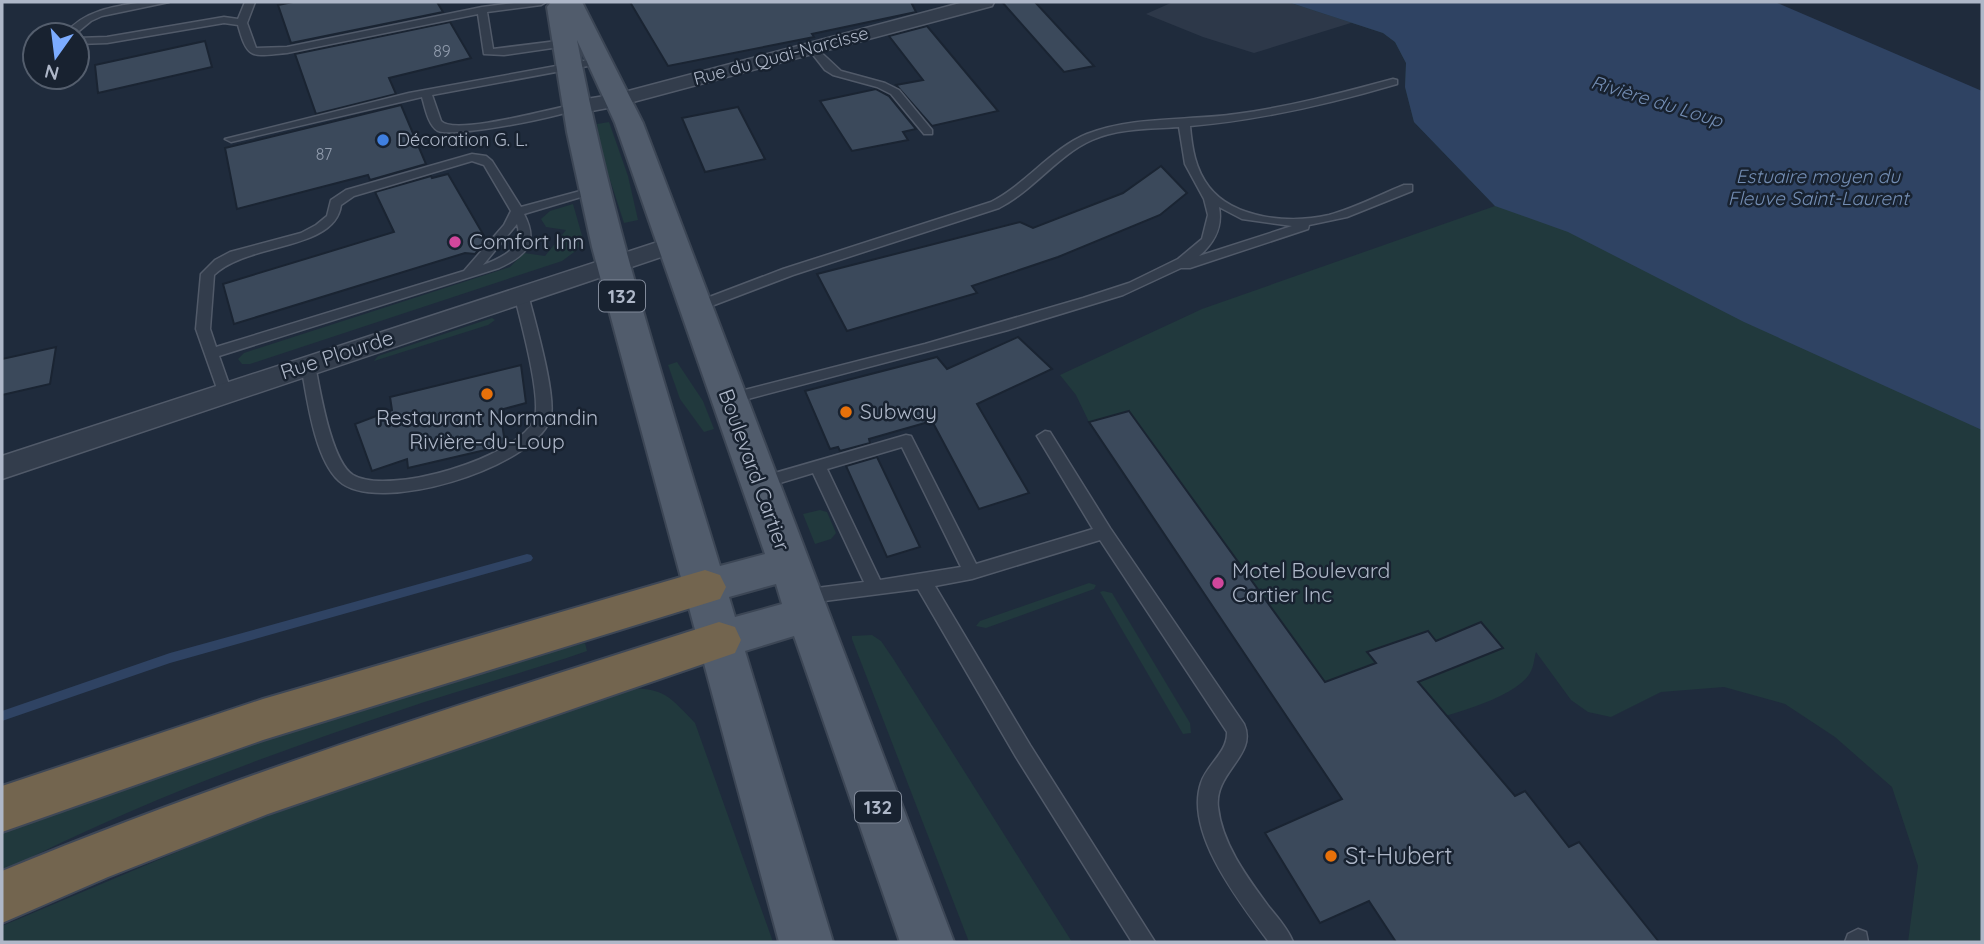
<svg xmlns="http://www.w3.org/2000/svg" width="1984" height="944" font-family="Quicksand,sans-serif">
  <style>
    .airport { fill: #2d3849 }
    .green { fill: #21393d }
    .water { fill: #2f4363 }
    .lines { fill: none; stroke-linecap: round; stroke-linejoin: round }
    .stream { fill: #2f4363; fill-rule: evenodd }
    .building { fill: #3b495b; stroke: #1a2432; stroke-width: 2 }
    .service-casing { stroke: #515a69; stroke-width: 3 }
    .minor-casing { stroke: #515a69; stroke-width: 3 }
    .primary-casing { stroke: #3c4655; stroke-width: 4 }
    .motorway-casing { stroke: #3e4756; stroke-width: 4 }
    .service { fill: #333d4c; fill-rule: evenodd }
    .minor { fill: #333d4c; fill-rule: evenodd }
    .primary { fill: #515c6c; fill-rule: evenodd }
    .motorway { fill: #73654f; fill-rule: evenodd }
    .shop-dot { fill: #3f7fe0; stroke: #182230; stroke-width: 2.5 }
    .hotel-dot { fill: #d1479c; stroke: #182230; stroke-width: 2.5 }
    .food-dot { fill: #e8710a; stroke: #182230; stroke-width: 2.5 }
    .labels { text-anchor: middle; stroke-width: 5; stroke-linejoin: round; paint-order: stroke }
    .far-number-label { font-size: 16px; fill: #919cad }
    .far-street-label { font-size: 18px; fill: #aeb7c8; stroke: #182230 }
    .far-poi-label { font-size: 18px; fill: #aeb7c8; stroke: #182230; text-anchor: start }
    .far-water-label { font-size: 19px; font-style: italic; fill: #738db3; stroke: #182230 }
    .shield { fill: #182230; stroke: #818a9a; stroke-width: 2 }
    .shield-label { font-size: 19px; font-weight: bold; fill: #aeb7c8 }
    .poi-label { font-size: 21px; fill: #aeb7c8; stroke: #182230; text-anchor: start }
    .street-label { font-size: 21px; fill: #aeb7c8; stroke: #182230 }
    .near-poi-label { font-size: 24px; fill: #aeb7c8; stroke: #182230; text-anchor: start }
  </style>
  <rect width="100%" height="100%" fill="#1f2b3c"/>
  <polygon class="airport" points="1173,2 1288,2 1354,22 1254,53 1203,37 1146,14"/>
  <g class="green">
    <path d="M 1288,2 L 1315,2 L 1982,233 L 1982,942 L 1908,942 L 1918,866 L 1892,787 L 1835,737 L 1785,704 L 1724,687 L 1661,692 L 1611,717 L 1588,712 L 1571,700 L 1536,652 C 1534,658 1534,667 1530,673 C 1514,701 1430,720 1398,729 L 1375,699 L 1502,647 L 1482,623 L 1436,641 L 1428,631 L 1368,652 L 1376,663 L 1325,682 L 1129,411 L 1089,422 L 1076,395 L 1060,375 L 1202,309 L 1495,206 L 1414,122 L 1405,87 L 1406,63 L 1395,42 L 1383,33 Z"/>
    <polygon points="609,122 628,176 638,220 624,223 600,149 597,124"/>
    <polygon points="573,204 583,239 577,250 562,261 250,364 242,364 238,359 244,353 510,267 524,253 545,256 566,230 546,227 541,219 550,211"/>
    <polygon points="492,318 495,320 488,325 374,361 378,356"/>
    <polygon points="677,362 703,401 714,429 704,432 680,399 668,365"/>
    <polygon points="820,510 827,512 836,533 831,539 815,544 803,514"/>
    <polygon points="1089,583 1096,585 1094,589 986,628 976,626 980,621"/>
    <polygon points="1103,591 1112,593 1190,723 1191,733 1183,734 1100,592"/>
    <polygon points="872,635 881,641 894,660 1072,942 969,942 852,639 852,636"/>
    <path d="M 585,643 L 587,651 C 524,673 459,690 395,712 C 261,757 128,807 2,872 L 2,831 L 165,767 L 499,665 Z"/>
    <path d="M 619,688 C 662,688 665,691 695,723 L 773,942 L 2,942 L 2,926 L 203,841 L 369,777 L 502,734 Z"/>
  </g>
  <polygon class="water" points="1288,2 1775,2 1982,91 1982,430 1744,322 1568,232 1495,206 1414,122 1405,87 1406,63 1395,42 1383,33"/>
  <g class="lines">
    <polygon class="stream" points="527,554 531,555 533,558 531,561 170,663 2,721 2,711 170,653"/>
  </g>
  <g class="building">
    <polygon points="293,2 437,2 443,12 291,43 278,5"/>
    <polygon points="630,2 911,2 916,12 812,34 814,37 668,66"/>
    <polygon points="1002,2 1035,2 1094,66 1064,72"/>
    <polygon points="450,22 471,58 389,78 396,94 316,114 295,54"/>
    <polygon points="927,26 998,111 932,126 896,85 923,80 889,36"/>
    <polygon points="205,41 212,67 98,93 95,65"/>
    <polygon points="876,89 889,96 916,129 903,132 908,140 852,151 820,101"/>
    <polygon points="401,105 426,164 370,180 368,175 237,209 225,148"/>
    <polygon points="738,107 765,159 705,172 682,118"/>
    <polygon points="1161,166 1187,193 1160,215 1058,257 972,286 977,293 847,331 817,274 1020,222 1033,228 1123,193"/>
    <polygon points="448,174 487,241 475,254 465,253 234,324 223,284 394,232 375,192 431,176 432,178"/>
    <polygon points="1018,337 1052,369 977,404 1029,493 979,509 932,421 869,439 870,443 840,451 838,447 830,449 805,391 937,357 947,369"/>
    <polygon points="56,347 50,384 2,395 2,359"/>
    <polygon points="521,365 526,403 500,410 505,443 498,447 408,468 407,459 372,471 355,424 392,410 390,397"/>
    <polygon points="1129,411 1325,682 1376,663 1367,652 1428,631 1436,641 1481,622 1503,648 1418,682 1515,796 1525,791 1569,847 1579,842 1659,942 1396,942 1369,901 1320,923 1265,833 1342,799 1089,422"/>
    <polygon points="877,457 920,547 887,557 846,466"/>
  </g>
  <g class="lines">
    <defs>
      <g id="service">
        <path d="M 145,2 L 169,2 L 102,16 L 91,21 L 74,35 L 64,35 C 84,10 115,6 145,2 Z"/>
        <path d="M 245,2 L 255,2 L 247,23 L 256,48 L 287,47 L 482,7 L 522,2 L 546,2 L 541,5 L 487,12 L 493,49 L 573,39 L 578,42 L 573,45 L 504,55 L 484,54 L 478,14 L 287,53 C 252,56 248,61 238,25 L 224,23 L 107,43 L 77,44 L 77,38 L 107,37 L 224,17 L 238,19 Z"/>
        <polygon points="812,44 841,71 885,83 899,90 932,130 932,134 924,134 891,94 877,87 833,75 825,70 807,47"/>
        <path d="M 600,58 L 605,61 L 604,63 L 432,95 L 441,121 C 454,136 554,108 576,104 L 581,107 C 568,116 453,138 438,131 C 428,125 425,107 422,97 L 231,142 L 225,139 L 409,93 Z"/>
        <path d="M 1393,79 L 1397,80 L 1397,84 C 1329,104 1261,120 1190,126 C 1192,148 1195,169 1209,187 C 1234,219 1290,224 1329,215 C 1355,208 1379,195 1404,185 L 1412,185 L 1412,191 L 1347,217 L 1309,225 L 1308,229 L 1190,268 L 1181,268 L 1123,295 L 1008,330 L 729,404 L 722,399 L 729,394 L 925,344 L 1083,298 L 1129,283 L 1178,259 L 1202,239 L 1208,215 L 1204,199 L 1185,164 L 1179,127 C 1151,129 1119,128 1092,140 C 1058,155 1034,190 999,208 L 793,275 L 701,310 L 691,310 L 689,307 L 691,304 L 783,269 L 991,202 C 1025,185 1052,148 1087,134 C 1133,116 1187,121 1236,114 C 1289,107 1341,93 1393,79 ZM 1219,207 L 1242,219 L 1292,226 L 1199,256 C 1214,243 1223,228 1219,207 Z"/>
        <path d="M 472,154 L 486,156 L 492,161 L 521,207 L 595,187 L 601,191 L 524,214 C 539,243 527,255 499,268 L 219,356 L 232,393 L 225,398 L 220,397 L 196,329 L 201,274 L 215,260 L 230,252 L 301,233 L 316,225 L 327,216 L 331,200 L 346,190 ZM 472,161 L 484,165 L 511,211 L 504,225 L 464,271 L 216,347 L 210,329 L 214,275 C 248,242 335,251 341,205 L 354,196 ZM 517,224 C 525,248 501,258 483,265 Z"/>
        <path d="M 521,290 L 528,294 C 534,319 558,399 550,420 C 532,468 377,516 339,481 C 314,458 307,397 301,365 L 303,362 L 308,360 L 315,365 C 320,390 331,461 353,475 C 388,496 517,458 534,420 C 543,401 520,318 514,294 Z"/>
        <path d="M 1045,431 L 1050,432 L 1110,528 L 1244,724 C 1258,755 1214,772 1218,807 C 1222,844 1247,877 1269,907 C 1278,918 1288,929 1293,942 L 1269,942 C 1241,904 1184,833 1201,783 C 1207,764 1228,752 1227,732 L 1100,540 L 972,579 L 935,586 L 1030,745 L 1155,942 L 1132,942 L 1016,757 L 918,589 L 801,604 L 795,602 L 792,597 L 795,592 L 801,590 L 864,582 L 813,473 L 760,489 L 752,483 L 754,479 L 906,435 L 911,436 L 976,564 L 1093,529 L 1037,436 ZM 902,447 L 961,567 L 880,580 L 827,469 Z"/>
        <polygon points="1858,929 1866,932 1868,942 1845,942 1848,934"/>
      </g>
      <g id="minor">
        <polygon points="964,2 994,2 992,6 618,106 576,114 568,112 565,107 568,102 617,94"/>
        <polygon points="673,237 682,240 686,245 682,250 2,479 2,456"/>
      </g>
      <path id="primary" d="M 551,2 L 582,2 L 643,123 L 954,942 L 900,942 L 794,636 L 745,651 L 833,942 L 779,942 L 592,247 L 567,132 L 547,7 ZM 577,40 L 615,123 L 765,554 L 720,566 C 667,392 611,219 577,40 ZM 776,584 L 782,604 L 735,617 L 729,597 Z"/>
      <g id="motorway">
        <polygon points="705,570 720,575 726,587 720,599 263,740 2,832 2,786 263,699"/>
        <path d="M 719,622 L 735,627 L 741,640 L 735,653 L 268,814 L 108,877 L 2,923 L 2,871 C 236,774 478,699 719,622 Z"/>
      </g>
    </defs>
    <use href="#service" class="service-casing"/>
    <use href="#minor" class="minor-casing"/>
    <use href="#primary" class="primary-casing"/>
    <use href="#motorway" class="motorway-casing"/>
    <use href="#service" class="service"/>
    <use href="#minor" class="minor"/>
    <use href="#primary" class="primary"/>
    <use href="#motorway" class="motorway"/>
  </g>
  <circle class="shop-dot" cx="383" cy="140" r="7"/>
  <g class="hotel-dot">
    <circle cx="455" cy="242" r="7"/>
    <circle cx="1218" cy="583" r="7"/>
  </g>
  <g class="food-dot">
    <circle cx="487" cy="394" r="7"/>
    <circle cx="846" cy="412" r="7"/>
    <circle cx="1331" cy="856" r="7"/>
  </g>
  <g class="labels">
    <g class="far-number-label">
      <text x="442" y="57">89</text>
      <text x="324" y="160">87</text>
    </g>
    <g class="far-street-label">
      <text transform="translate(781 56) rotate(-15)" y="6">Rue du Quai-Narcisse</text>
    </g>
    <g class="far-poi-label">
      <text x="397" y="146">Décoration G. L.</text>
    </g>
    <g class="far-water-label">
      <text transform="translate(1657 101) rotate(17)" y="7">Rivière du Loup</text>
      <text x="1818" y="183">Estuaire moyen du<tspan x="1818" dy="22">Fleuve Saint-Laurent</tspan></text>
    </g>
    <g class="shield">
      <rect x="599" y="280.5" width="46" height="31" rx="5"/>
      <rect x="855" y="791.5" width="46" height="31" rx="5"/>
    </g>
    <g class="shield-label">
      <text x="622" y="303">132</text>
      <text x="878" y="814">132</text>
    </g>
    <g class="poi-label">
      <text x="469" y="249">Comfort Inn</text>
      <text x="860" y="419">Subway</text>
      <text x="487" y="425" text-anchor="middle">Restaurant Normandin<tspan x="487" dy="24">Rivière-du-Loup</tspan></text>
      <text x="1232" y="578">Motel Boulevard<tspan x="1232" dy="24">Cartier Inc</tspan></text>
    </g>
    <g class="street-label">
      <text transform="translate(337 355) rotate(-18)" y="7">Rue Plourde</text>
      <text transform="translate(754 470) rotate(70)" y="7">Boulevard Cartier</text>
    </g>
    <g class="near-poi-label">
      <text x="1345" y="864">St-Hubert</text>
    </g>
  </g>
  <rect width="1984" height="944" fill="none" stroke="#aeb7c8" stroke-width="7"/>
  <g transform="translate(56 56) rotate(194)"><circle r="33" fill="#182230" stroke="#545e6d" stroke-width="2"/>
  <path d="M0-5L12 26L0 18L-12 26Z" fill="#7cacff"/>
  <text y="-10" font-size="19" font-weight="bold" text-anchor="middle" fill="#aeb7c8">N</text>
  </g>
</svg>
